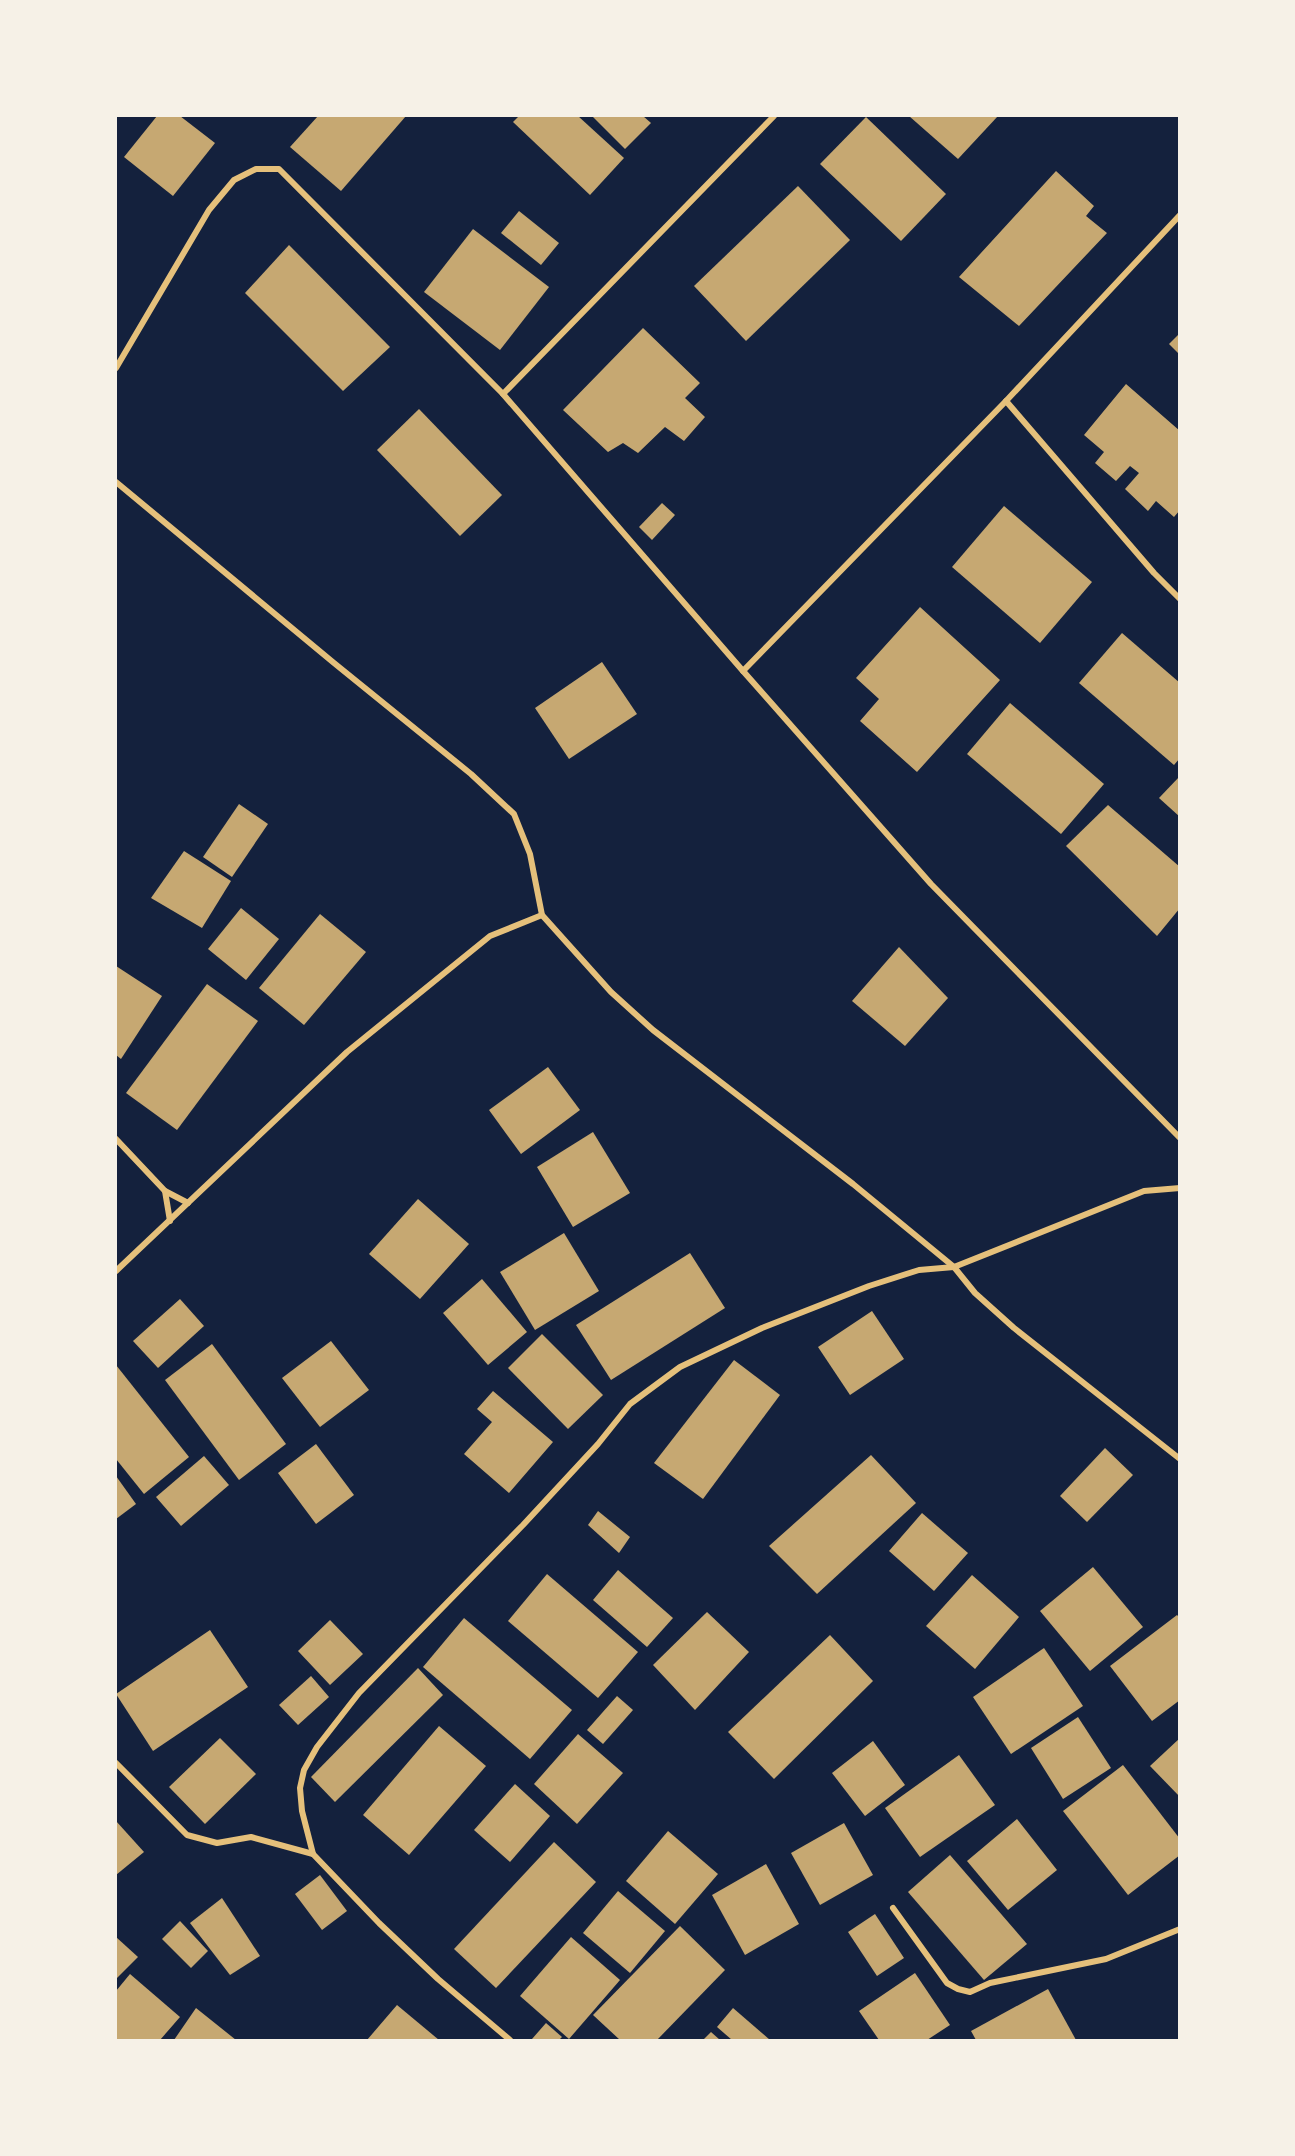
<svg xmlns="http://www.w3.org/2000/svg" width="1295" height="2156" font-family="Arial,sans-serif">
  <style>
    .building { fill: #c6a872 }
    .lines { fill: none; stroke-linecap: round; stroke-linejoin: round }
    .minor { stroke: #e5c07b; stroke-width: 6 }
  </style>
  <rect width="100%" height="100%" fill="#14213d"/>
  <g class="building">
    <polygon points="157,116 180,116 215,143 173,196 124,157"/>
    <polygon points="318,116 406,116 341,191 290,147"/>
    <polygon points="519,116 578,116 624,158 590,195 513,122"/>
    <polygon points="592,116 643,116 651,123 625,149"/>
    <polygon points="909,116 998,116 958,159"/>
    <polygon points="866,117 946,194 901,241 820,164"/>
    <polygon points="1056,171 1094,206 1086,216 1107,233 1019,326 959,277"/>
    <polygon points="798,186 850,240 746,341 694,286"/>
    <polygon points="519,211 559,243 541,265 501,233"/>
    <polygon points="473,229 549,287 500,350 424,292"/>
    <polygon points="289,245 390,347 343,391 245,293"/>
    <polygon points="643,328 700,383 685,398 705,417 684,441 665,427 638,453 623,443 608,452 563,410"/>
    <polygon points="1180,333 1180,355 1169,344"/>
    <polygon points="1126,384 1180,431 1180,510 1174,517 1156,501 1148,511 1125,489 1139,473 1130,466 1116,481 1095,463 1104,452 1084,435"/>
    <polygon points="419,409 502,495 460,536 377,450"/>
    <polygon points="662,503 675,515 652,540 639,527"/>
    <polygon points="1004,506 1092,582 1040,643 952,567"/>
    <polygon points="920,607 1000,680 917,772 860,721 879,699 856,678"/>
    <polygon points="1122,633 1180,683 1180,758 1174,765 1079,683"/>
    <polygon points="602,662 637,714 569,759 535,708"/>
    <polygon points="1010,703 1104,784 1061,834 967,754"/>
    <polygon points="1180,776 1180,817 1159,798"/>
    <polygon points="239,804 268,824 232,877 203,857"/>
    <polygon points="1108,805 1180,867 1180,908 1157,936 1066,846"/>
    <polygon points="184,851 231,881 202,928 151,898"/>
    <polygon points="241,908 279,939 246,980 208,949"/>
    <polygon points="320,914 366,952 304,1025 259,988"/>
    <polygon points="899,947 948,998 905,1046 852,1001"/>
    <polygon points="116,966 162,996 121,1059 116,1055"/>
    <polygon points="207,984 258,1021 177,1130 126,1093"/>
    <polygon points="548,1067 580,1110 521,1154 489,1110"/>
    <polygon points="593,1132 630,1193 573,1227 537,1167"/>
    <polygon points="418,1199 469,1244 420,1299 369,1254"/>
    <polygon points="564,1233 599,1291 535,1330 500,1272"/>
    <polygon points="690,1253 725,1308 611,1380 576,1325"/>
    <polygon points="482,1279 527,1332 488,1365 443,1313"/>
    <polygon points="180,1299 204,1326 158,1368 133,1341"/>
    <polygon points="872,1311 904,1359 850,1395 818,1347"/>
    <polygon points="542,1334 603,1395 568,1429 508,1368"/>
    <polygon points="331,1341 369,1390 320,1427 282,1378"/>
    <polygon points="212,1344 286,1444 239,1480 165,1380"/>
    <polygon points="734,1360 780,1395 703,1499 654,1463"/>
    <polygon points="116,1365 189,1457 144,1494 116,1459"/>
    <polygon points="493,1391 553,1442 509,1493 464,1454 492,1422 477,1409"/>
    <polygon points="316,1444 354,1495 316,1524 278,1473"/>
    <polygon points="1105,1448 1133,1475 1087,1522 1060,1496"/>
    <polygon points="871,1455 916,1503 817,1594 769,1546"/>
    <polygon points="204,1456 229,1485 181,1526 156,1497"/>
    <polygon points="116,1476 136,1504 116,1519"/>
    <polygon points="598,1511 630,1537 619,1553 588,1525"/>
    <polygon points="922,1513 968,1553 934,1591 889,1551"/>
    <polygon points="1093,1567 1143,1627 1090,1671 1040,1611"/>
    <polygon points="618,1570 673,1618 647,1647 593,1600"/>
    <polygon points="547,1574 638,1652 598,1698 508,1621"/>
    <polygon points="972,1575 1019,1617 975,1669 926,1626"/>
    <polygon points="707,1612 749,1652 695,1710 653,1665"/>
    <polygon points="1177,1615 1180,1618 1180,1700 1152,1721 1110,1666"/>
    <polygon points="464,1618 572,1710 530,1759 423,1667"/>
    <polygon points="330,1620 363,1654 330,1685 298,1651"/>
    <polygon points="210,1630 248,1687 153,1751 116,1694"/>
    <polygon points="830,1635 873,1681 774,1779 728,1732"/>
    <polygon points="1044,1648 1083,1706 1011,1754 973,1697"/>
    <polygon points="418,1668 443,1695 335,1802 311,1777"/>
    <polygon points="311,1676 329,1697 298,1725 279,1705"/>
    <polygon points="617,1696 633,1710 603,1744 587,1730"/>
    <polygon points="1078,1717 1111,1768 1063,1799 1031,1748"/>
    <polygon points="439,1726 486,1766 409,1855 363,1815"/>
    <polygon points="578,1734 623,1773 577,1824 534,1784"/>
    <polygon points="220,1738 256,1774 205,1824 169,1787"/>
    <polygon points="1180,1738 1180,1797 1150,1766"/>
    <polygon points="873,1741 905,1785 865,1816 832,1773"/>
    <polygon points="959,1755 995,1805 920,1857 885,1808"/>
    <polygon points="1123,1765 1180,1839 1180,1855 1128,1895 1063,1811"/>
    <polygon points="515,1784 550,1816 510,1862 474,1830"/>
    <polygon points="1017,1819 1057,1870 1008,1910 967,1861"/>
    <polygon points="116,1821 144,1852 116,1875"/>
    <polygon points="844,1823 873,1875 820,1905 791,1853"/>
    <polygon points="668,1831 718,1874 675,1924 626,1881"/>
    <polygon points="554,1842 596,1882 496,1988 454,1949"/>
    <polygon points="950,1855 1027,1944 984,1980 908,1892"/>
    <polygon points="766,1864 799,1924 745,1955 712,1895"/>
    <polygon points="320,1875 347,1911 322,1930 295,1894"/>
    <polygon points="618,1891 665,1931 630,1973 583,1933"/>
    <polygon points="222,1898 260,1956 230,1975 190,1923"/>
    <polygon points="875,1914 904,1958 877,1976 848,1932"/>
    <polygon points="180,1921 208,1951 191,1968 162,1939"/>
    <polygon points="680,1926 725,1970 657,2040 620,2040 593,2015"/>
    <polygon points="116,1937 138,1957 116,1979"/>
    <polygon points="571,1937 620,1980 569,2039 520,1996"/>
    <polygon points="915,1973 950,2025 927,2040 879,2040 859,2011"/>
    <polygon points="130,1974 180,2017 160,2040 116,2040 116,1991"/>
    <polygon points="1048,1989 1076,2040 976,2040 971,2031"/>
    <polygon points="397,2005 439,2040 367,2040"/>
    <polygon points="196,2008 236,2040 174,2040"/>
    <polygon points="733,2008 770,2040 732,2040 717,2027"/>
    <polygon points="546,2023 562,2037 559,2040 532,2039"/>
    <polygon points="711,2032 720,2040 703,2040"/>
  </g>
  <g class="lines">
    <g class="minor">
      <polyline points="116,368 209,210 234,180 256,169 279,169 503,394 774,116"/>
      <polyline points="503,394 743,671 931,884 1180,1138"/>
      <polyline points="1006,401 1154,573 1180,599"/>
      <polyline points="116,482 334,663 471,774 514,814 530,854 542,915 611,992 653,1030 853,1184 954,1267 975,1293 1014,1328 1180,1459"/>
      <polyline points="743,671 1006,401 1180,215"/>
      <polyline points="116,1139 165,1191 188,1203"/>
      <polyline points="165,1191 170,1221"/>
      <polyline points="116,1271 347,1052 490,936 542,915"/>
      <polyline points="116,1763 187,1835 217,1843 251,1837 313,1854"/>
      <polyline points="893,1908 947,1983 958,1989 970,1992 990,1983 1106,1959 1180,1929"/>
      <polyline points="510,2040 438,1979 379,1923 313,1854 302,1811 300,1788 304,1770 317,1747 359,1693 523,1525 598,1444 630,1404 680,1367 762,1328 869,1286 919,1270 954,1267 1144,1191 1180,1188"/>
    </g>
  </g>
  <rect width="1295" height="2156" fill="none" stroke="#f6f1e7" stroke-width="234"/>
</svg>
